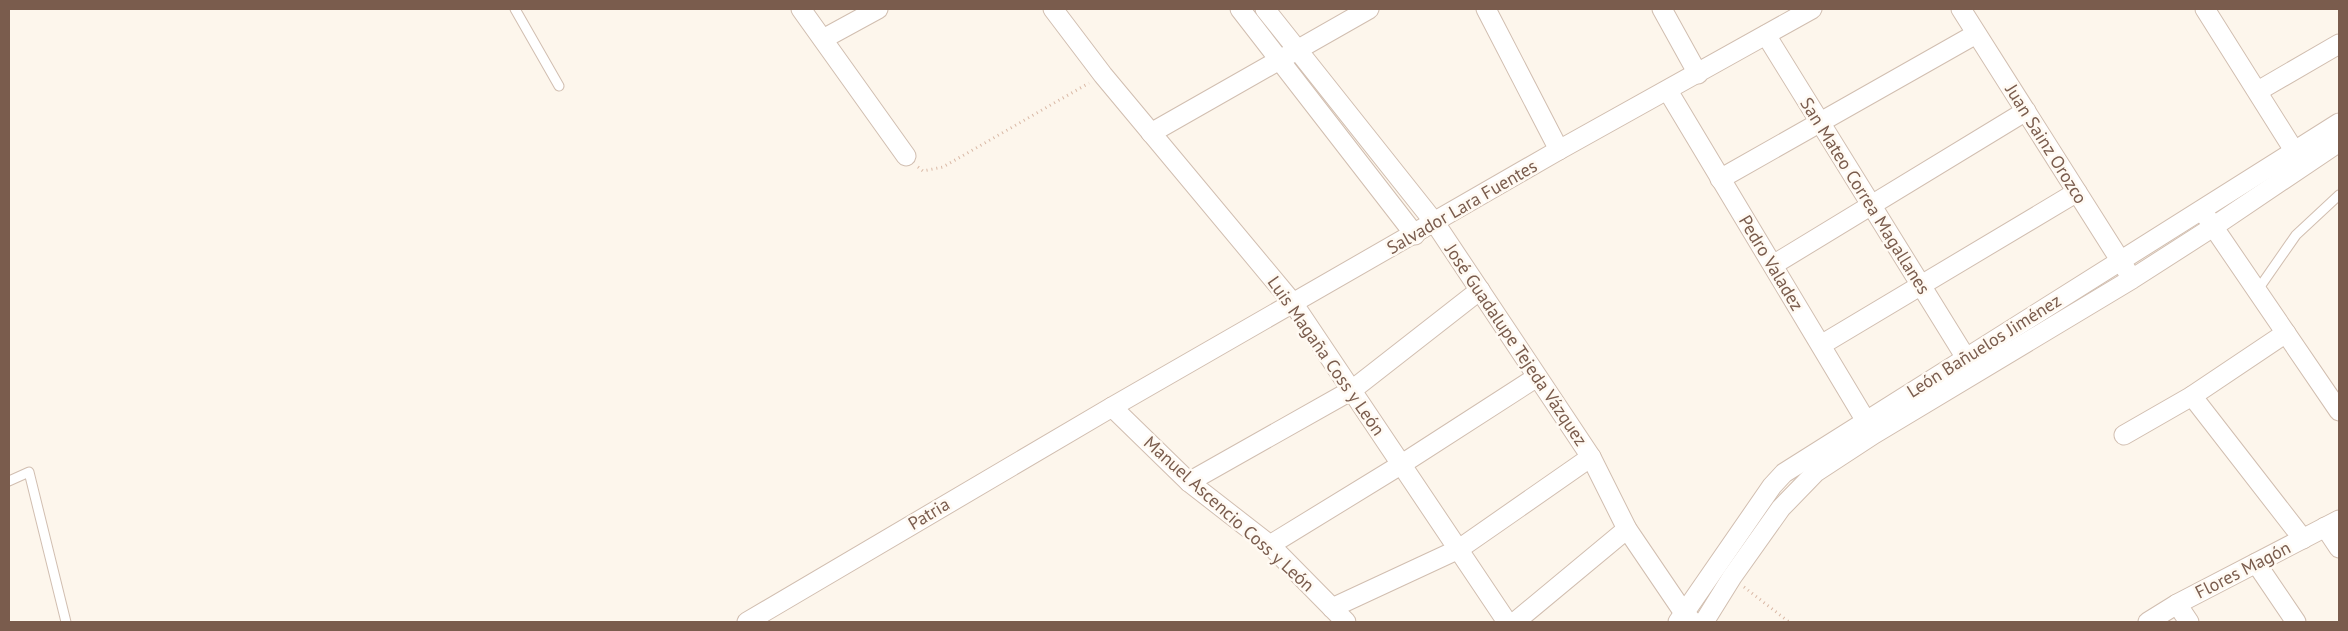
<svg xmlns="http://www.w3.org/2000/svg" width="2348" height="631" font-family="'PT Sans',sans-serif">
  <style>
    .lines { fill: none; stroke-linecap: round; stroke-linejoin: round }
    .service-casing { stroke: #d1beb0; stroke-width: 11 }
    .minor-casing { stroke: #d1beb0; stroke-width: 21 }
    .path { stroke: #d9b8a5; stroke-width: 3; stroke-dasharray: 1 4; stroke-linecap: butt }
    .service { stroke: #fff; stroke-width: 9 }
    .minor { stroke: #fff; stroke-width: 19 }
    .labels { text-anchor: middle; stroke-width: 5; stroke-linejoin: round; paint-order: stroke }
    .street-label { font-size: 18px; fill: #7a5c4d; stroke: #fffaf3 }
  </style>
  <rect width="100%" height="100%" fill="#fdf6ec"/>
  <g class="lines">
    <defs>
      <g id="service">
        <polyline points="515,9 559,86"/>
        <polyline points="2257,291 2296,235 2339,195"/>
        <polyline points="9,481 29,472 66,622"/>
      </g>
      <g id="minor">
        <polyline points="801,9 906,156"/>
        <polyline points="1053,9 1103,75 1293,303 1507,622"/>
        <polyline points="1240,9 1415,235"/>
        <polyline points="1265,9 1435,223 1591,457 1627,529 1684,613 1692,621"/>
        <polyline points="1486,9 1559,150"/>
        <polyline points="1662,9 1698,74"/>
        <polyline points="1961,9 2127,271"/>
        <polyline points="2205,9 2295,152"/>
        <polyline points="1766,35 1966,358"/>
        <polyline points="823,39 878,9"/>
        <polyline points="1668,91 1872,431"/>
        <polyline points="2258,91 2339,44"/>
        <polyline points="1151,133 1369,9"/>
        <polyline points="1720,179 1976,34"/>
        <polyline points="2206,216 2339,411"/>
        <polyline points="1773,265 2026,111"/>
        <polyline points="1821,345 2077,192"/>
        <polyline points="2192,396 2303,539"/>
        <polyline points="1112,407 1189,482 1270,545 1346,622"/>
        <polyline points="2124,435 2192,396 2286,333"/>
        <polyline points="1189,482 1352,390 1480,290"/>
        <polyline points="2325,527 2339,548"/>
        <polyline points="1270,545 1402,464 1537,377"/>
        <polyline points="2256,563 2296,622"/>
        <polyline points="2177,604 2189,622"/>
        <polyline points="1332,608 1459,549 1591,457"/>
        <polyline points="747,622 1112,407 1559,150 1812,9"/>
        <polyline points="1515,622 1627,529"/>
        <polyline points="1678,622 1772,486 1784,473 2339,123"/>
        <polyline points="1704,622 1732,577 1781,508 1816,472 1874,434 2132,279 2213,227 2339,142"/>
        <polyline points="2148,622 2177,604 2339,520"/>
      </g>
    </defs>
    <use href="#service" class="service-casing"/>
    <use href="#minor" class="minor-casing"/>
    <g class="path">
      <polyline points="918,167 923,171 943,167 1089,83"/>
      <polyline points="1744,587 1789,622"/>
    </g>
    <use href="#service" class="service"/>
    <use href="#minor" class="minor"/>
  </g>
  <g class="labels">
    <g class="street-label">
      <text transform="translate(2046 144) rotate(58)" y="6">Juan Sainz Orozco</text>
      <text transform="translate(1865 196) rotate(58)" y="6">San Mateo Correa Magallanes</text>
      <text transform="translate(1462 207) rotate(-30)" y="6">Salvador Lara Fuentes</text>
      <text transform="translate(1771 263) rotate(59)" y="6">Pedro Valadez</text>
      <text transform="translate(1516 345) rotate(56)" y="6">José Guadalupe Tejeda Vázquez</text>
      <text transform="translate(1984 346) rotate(-32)" y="6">León Bañuelos Jiménez</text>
      <text transform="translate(1326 356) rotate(55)" y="6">Luis Magaña Coss y León</text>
      <text transform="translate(929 514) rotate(-31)" y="6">Patria</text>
      <text transform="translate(1229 514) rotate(42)" y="6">Manuel Ascencio Coss y León</text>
      <text transform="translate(2243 570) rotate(-27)" y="6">Flores Magón</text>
    </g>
  </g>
  <rect width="2348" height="631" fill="none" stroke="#7a5c4d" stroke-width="20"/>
</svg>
